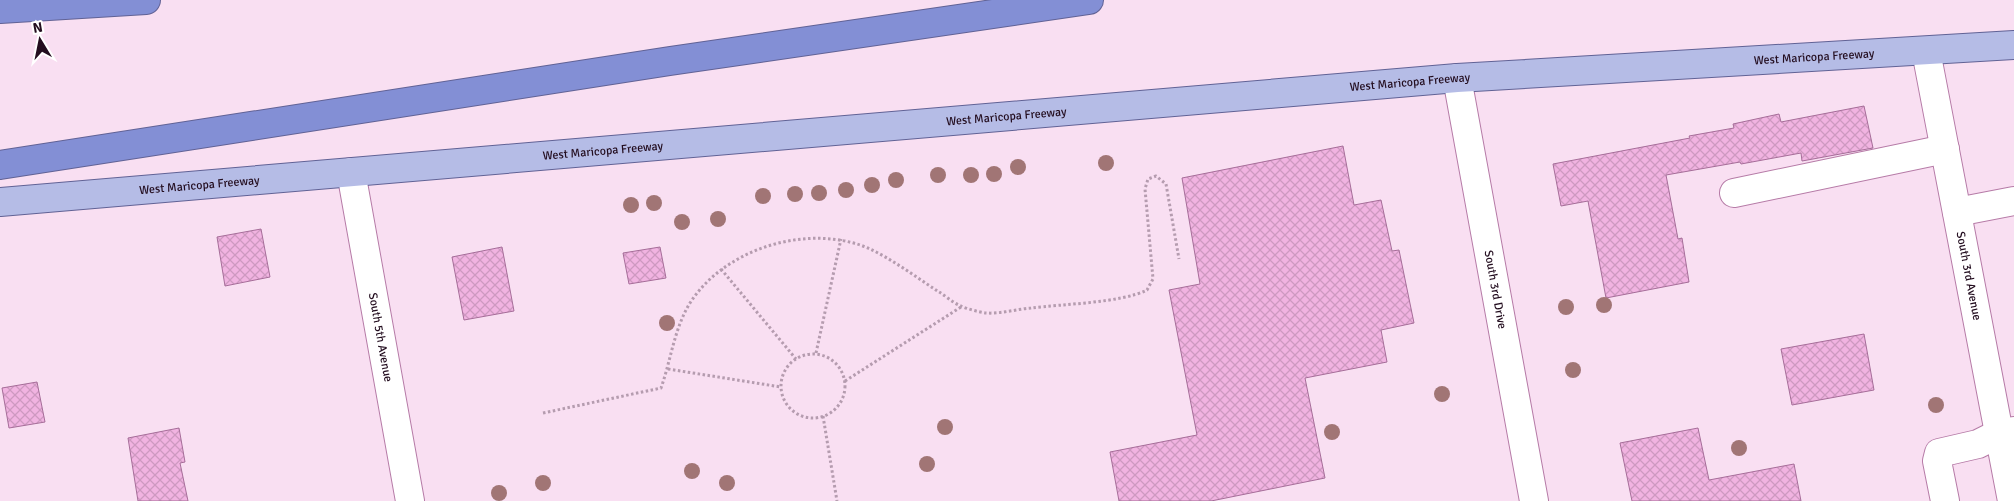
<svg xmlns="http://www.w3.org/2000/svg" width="2014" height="501" font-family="Signika,sans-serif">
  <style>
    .building { fill: url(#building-cross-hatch); stroke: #a66d99 }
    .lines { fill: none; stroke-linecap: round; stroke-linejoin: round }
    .minor-casing { stroke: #b67ba7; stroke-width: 30 }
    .major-casing { stroke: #616295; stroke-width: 30 }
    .highway-casing { stroke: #616295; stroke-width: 30 }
    .path { stroke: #b59caf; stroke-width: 3; stroke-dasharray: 2.5 2.5; stroke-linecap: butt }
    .minor { stroke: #fff; stroke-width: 28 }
    .major { stroke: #b5bce6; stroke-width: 28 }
    .highway { stroke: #838fd5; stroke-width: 28 }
    .tree { fill: #a17575 }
    .labels { text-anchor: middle; stroke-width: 5; stroke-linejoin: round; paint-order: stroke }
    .street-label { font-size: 12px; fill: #230d1f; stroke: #fff }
  </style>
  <defs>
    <pattern id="building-cross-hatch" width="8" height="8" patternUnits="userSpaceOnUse" patternTransform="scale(1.25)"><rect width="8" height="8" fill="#f1b3e1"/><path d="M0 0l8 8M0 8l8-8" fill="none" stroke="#ce99c1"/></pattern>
  </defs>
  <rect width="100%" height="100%" fill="#f9dff2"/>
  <g class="building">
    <polygon points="1864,106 1873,148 1802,161 1801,153 1741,164 1740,162 1666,175 1678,239 1682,238 1689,282 1606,298 1588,201 1561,206 1553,164 1690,138 1689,136 1734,128 1733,124 1779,114 1781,122"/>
    <polygon points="1343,146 1354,205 1381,200 1392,251 1399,250 1414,323 1381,330 1387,362 1305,378 1325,478 1211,501 1119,501 1110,452 1197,435 1169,290 1200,284 1182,178"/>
    <polygon points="261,229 270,277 225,286 217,237"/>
    <polygon points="502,247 514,311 464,320 452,257"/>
    <polygon points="660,247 666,278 629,284 623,253"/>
    <polygon points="1864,334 1874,390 1792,405 1781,349"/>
    <polygon points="37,382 45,422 9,428 2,388"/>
    <polygon points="179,428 185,462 180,463 188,501 138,501 128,438"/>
    <polygon points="1698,428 1709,480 1794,464 1801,501 1632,501 1620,443"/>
  </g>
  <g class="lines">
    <defs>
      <g id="minor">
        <path id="s1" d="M 1926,51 L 2012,501"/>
        <path id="s2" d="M 1457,78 L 1534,501"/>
        <path id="s3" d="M 351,172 L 410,501"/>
        <polyline points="1734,193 1945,149"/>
        <polyline points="1957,212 2014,201"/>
        <polyline points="1945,501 1937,461 1939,453 1978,444 1998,434 2014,431"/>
      </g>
      <g id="major">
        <path id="s4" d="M 0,202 L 1457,78 L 2014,45"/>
      </g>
      <g id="highway">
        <polyline points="0,9 146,0"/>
        <polyline points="0,165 670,61 1089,0"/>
      </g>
    </defs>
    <use href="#minor" class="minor-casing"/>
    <use href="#major" class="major-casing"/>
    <use href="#highway" class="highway-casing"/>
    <g class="path">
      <polyline points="721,269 796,359"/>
      <polyline points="816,353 841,239"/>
      <circle cx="813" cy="386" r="32"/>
      <polyline points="668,369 781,387"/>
      <polyline points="845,381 961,307"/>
      <path d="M 543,413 L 661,388 C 671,360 674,329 690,303 C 725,248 808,223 868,248 C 892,259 916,277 939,292 C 946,296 953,303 961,306 C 967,309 979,312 986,313 C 1001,314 1017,309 1031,308 C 1062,304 1121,303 1147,290 L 1153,279 L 1145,189 L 1148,179 L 1156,176 L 1166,184 L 1179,259"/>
      <polyline points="823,416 837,501"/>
    </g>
    <use href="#minor" class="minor"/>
    <use href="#major" class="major"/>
    <use href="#highway" class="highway"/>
  </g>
  <g class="tree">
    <circle cx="1106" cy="163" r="8"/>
    <circle cx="1018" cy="167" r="8"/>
    <circle cx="994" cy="174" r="8"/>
    <circle cx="938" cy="175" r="8"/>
    <circle cx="971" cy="175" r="8"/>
    <circle cx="896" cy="180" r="8"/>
    <circle cx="872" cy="185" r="8"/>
    <circle cx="846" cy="190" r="8"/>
    <circle cx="819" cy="193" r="8"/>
    <circle cx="795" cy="194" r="8"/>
    <circle cx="763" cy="196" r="8"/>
    <circle cx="654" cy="203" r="8"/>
    <circle cx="631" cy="205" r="8"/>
    <circle cx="718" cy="219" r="8"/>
    <circle cx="682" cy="222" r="8"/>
    <circle cx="1604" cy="305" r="8"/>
    <circle cx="1566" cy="307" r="8"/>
    <circle cx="667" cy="323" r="8"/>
    <circle cx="1573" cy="370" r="8"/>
    <circle cx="1442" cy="394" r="8"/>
    <circle cx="1936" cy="405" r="8"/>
    <circle cx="945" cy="427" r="8"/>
    <circle cx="1332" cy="432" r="8"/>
    <circle cx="1739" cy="448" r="8"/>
    <circle cx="927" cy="464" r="8"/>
    <circle cx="692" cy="471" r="8"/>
    <circle cx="543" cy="483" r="8"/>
    <circle cx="727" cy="483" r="8"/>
    <circle cx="499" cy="493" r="8"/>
  </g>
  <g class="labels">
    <g class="street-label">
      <text dy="4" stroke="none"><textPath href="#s4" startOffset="1820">West Maricopa Freeway</textPath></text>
      <text dy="4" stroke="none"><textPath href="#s4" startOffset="1415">West Maricopa Freeway</textPath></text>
      <text dy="4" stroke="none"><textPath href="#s4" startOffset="1010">West Maricopa Freeway</textPath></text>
      <text dy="4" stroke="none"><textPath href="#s4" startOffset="605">West Maricopa Freeway</textPath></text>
      <text dy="4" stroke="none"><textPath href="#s4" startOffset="200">West Maricopa Freeway</textPath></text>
      <text dy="4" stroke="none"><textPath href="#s1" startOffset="229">South 3rd Avenue</textPath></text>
      <text dy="4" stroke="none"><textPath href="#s2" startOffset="215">South 3rd Drive</textPath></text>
      <text dy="4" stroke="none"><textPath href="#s3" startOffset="168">South 5th Avenue</textPath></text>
    </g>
  </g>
  <g transform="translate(40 40) rotate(350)" stroke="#ffffff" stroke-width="4" paint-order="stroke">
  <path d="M0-4L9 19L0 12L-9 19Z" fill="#230d1f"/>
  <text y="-8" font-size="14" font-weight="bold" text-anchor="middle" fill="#230d1f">N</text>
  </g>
</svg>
